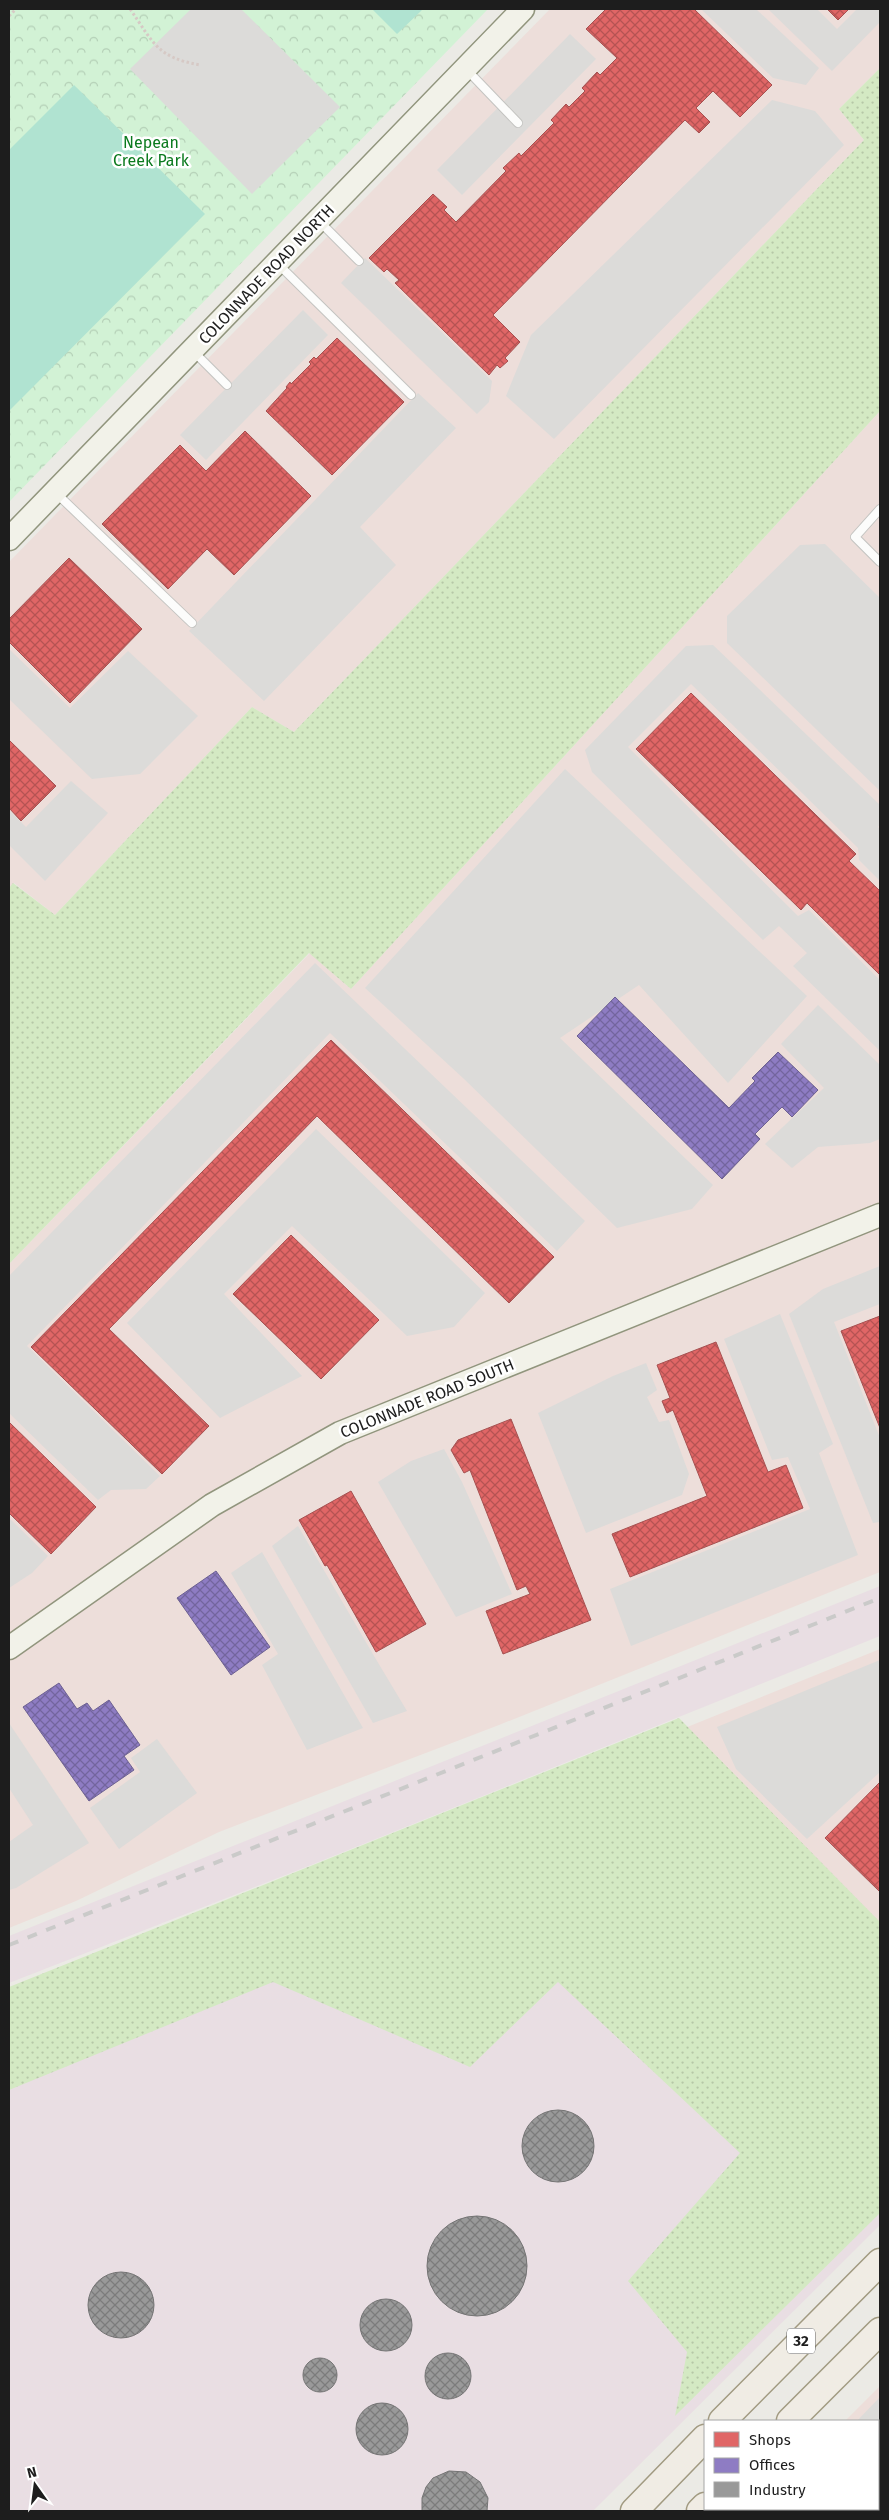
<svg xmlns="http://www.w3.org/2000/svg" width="889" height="2520" font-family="'Fira Sans',sans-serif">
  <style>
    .commercial { fill: #eddeda }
    .industrial { fill: #e9dee3 }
    .grass { fill: url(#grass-dots) }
    .park { fill: url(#park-crowns) }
    .pitch { fill: #b0e3d1 }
    .parking { fill: #dcdbd9 }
    .shops { fill: url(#shops-cross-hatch); stroke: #a65050 }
    .offices { fill: url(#offices-cross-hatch); stroke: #6c6091 }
    .industry { fill: url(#industry-cross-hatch); stroke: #747474 }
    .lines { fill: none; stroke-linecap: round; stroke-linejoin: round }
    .lane-casing { stroke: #c4c4c1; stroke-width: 10 }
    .secondary-casing { stroke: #91957d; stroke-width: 25 }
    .primary-casing { stroke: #a19a81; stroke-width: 29 }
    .path { stroke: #d6c9c5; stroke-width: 3; stroke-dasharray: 2.5 2.5; stroke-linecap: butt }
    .lane { stroke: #fcfcfb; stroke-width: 8 }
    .secondary { stroke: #f2f2e9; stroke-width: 22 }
    .primary { stroke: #f0ece4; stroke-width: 26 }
    .rail { stroke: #cacac9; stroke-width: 4; stroke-dasharray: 10 10; stroke-linecap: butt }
    .labels { text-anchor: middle; stroke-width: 5; stroke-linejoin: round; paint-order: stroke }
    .shield { fill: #fff; stroke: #616161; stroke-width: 1 }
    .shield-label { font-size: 15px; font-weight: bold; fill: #1d1d1d }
    .park-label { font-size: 16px; fill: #0b7a1e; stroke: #fff }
    .street-label { font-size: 16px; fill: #1d1d1d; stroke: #fff }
  </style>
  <defs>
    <pattern id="grass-dots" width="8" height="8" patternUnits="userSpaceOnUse" patternTransform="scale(1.25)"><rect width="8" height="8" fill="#d4e9c3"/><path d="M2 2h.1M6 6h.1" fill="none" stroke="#b6c7a7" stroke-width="1.8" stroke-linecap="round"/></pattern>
    <pattern id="park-crowns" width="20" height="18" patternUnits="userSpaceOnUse" patternTransform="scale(1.25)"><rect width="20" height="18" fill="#d2f2d5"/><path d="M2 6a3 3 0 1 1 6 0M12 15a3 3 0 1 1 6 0" fill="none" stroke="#b4cfb6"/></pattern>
    <pattern id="shops-cross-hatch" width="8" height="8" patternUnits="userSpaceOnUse" patternTransform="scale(1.25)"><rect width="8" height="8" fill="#e06666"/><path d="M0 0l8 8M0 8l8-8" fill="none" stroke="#b55353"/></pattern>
    <pattern id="offices-cross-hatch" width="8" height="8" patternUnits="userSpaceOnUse" patternTransform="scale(1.25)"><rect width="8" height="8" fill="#8e7cc3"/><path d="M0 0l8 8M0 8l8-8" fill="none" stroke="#73659e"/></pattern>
    <pattern id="industry-cross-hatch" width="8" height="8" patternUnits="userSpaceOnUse" patternTransform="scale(1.25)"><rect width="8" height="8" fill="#999"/><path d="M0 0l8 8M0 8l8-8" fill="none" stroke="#7c7c7c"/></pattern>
  </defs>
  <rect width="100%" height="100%" fill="#ebeae5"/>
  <g class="commercial">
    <polygon points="550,9 880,9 880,68 839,109 864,140 294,732 252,707 55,915 14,883 9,888 9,562"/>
    <polygon points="880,411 880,1572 499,1725 219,1832 76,1901 9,1928 9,1264 310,953 351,989"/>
    <polygon points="880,1649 880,1943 665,1736"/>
    <polygon points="880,2386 880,2511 756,2511 759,2509 878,2509 878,2421 845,2421"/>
  </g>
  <g class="industrial">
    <polygon points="880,1586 880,1636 306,1867 9,1983 9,1936"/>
    <polygon points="259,1952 880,1965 880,2225 593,2511 9,2511 9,2077"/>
  </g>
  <g class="grass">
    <polygon points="880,68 880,411 351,989 309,953 9,1264 9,888 13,883 55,915 252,707 294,732 864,140 839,109"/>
    <polygon points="679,1718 880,1922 880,2213 675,2416 687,2352 628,2281 740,2153 558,1982 470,2067 273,1982 9,2090 9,1987"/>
  </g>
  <polygon class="park" points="9,9 488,9 9,502"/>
  <g class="pitch">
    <polygon points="372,9 423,9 397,34"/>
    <polygon points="74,85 205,214 9,411 9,150"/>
  </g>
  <g class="parking">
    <polygon points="191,9 241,9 340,107 252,194 130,69"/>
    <polygon points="701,9 756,9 819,68 806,85 773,78"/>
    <polygon points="768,9 817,9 837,29 857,9 880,9 880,22 832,71"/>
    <polygon points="570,34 596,59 462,195 437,170"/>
    <polygon points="772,100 815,111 844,145 554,439 506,396 531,335"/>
    <polygon points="365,258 492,381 489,402 477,414 341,283"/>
    <polygon points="303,310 328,335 206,460 180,435"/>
    <polygon points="418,393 456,428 360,527 396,565 264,701 189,631"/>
    <polygon points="825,544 880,598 880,791 727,643 727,616 800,545"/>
    <polygon points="713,645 880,805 880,824 878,827 880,829 880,881 859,860 858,848 691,684 628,747 798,916 809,910 880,980 880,1051 793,966 807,953 779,926 763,940 592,772 585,750 686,646"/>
    <polygon points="9,649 70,708 128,651 198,716 140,774 92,779 9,699"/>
    <polygon points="565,769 807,996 728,1083 639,985 560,1038 713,1185 692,1209 617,1228 463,1078 365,988"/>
    <polygon points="71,781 108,813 45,881 9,845 9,810 26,827"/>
    <polygon points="315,963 585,1221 557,1251 330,1033 27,1346 160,1476 146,1489 111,1490 98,1500 9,1413 9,1276"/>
    <polygon points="818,1005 880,1065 880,1139 870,1143 818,1147 792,1168 765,1144 824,1088 781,1044"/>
    <polygon points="316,1129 485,1293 454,1327 407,1336 292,1226 224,1294 302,1376 220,1418 127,1323"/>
    <polygon points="880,1266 880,1304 834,1322 880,1438 880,1522 873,1523 789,1314 823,1289"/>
    <polygon points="780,1314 833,1444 819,1453 858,1555 631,1646 610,1589 810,1509 788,1457 772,1460 724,1339"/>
    <polygon points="646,1363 657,1390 647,1397 659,1422 669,1420 689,1474 682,1495 586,1533 538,1413 613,1376"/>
    <polygon points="444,1449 462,1482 512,1594 456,1617 378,1482 411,1461"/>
    <polygon points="9,1518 48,1556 32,1573 9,1588"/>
    <polygon points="298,1526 374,1656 407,1711 373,1723 272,1546"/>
    <polygon points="262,1552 363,1728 307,1750 262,1665 278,1654 231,1573"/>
    <polygon points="880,1660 880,1772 807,1839 736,1769 717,1727"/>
    <polygon points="9,1723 89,1843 16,1888 9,1890 9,1842 33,1825 9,1788"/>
    <polygon points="157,1739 197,1793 119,1849 90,1808 140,1772 131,1758"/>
    <polygon points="880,2397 880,2484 878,2486 878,2421 857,2421"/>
    <polygon points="780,2509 857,2509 855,2511 783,2511"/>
  </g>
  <g class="shops">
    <polygon points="606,9 694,9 772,85 740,117 713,91 696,108 710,122 699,133 685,120 493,315 520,342 505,358 508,361 500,368 497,365 489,375 395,283 399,280 387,269 384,272 369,258 433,194 447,207 444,210 456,222 506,171 503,168 519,153 521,156 554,123 551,120 566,104 569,107 585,91 582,88 597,72 600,75 617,58 586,29"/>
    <polygon points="827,9 849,9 838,20"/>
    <polygon points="337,338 404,402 332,475 266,411 287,388 286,387 290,382 291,384 311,364 309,362 314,357 316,359"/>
    <polygon points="245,431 311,496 234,575 207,549 168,589 102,524 180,445 206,471"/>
    <polygon points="69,558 142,629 70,703 9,642 9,619"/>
    <polygon points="691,693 856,854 849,861 880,891 880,975 807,903 801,910 636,749"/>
    <polygon points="9,740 56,786 21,821 9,808"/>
    <polygon points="331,1040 554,1257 509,1303 317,1116 109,1329 209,1426 162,1474 31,1347"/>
    <polygon points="291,1235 379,1320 321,1379 233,1294"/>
    <polygon points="880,1316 880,1428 841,1331"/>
    <polygon points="716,1342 768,1472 786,1465 803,1508 630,1577 612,1534 707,1496 673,1410 667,1413 662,1401 670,1398 657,1365"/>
    <polygon points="511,1419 591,1620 503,1654 486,1611 530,1594 526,1586 517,1590 470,1470 464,1473 451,1450 458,1440"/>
    <polygon points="9,1422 96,1507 51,1554 9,1513"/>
    <polygon points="351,1491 426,1624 376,1652 327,1565 325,1566 299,1520"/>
    <polygon points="880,1782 880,1892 825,1838"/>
  </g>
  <g class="offices">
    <polygon points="615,997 729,1108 755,1081 752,1078 778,1052 818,1090 792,1117 782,1107 755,1134 760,1139 722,1179 577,1036"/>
    <polygon points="216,1571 270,1647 231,1675 177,1598"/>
    <polygon points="59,1683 77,1709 87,1703 93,1711 109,1700 140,1745 124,1756 134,1770 89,1801 23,1707"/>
  </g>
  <g class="industry">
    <circle cx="558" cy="2146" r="36"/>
    <circle cx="477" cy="2266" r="50"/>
    <circle cx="121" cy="2305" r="33"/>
    <circle cx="386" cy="2325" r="26"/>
    <circle cx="448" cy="2376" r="23"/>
    <circle cx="320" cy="2375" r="17"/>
    <circle cx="382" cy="2429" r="26"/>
    <polygon points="449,2471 466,2472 480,2482 488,2498 487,2511 422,2511 422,2498 426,2487 433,2478"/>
  </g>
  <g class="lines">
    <defs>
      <g id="lane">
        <polyline points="467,70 518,123"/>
        <polyline points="320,222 359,261"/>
        <polyline points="279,265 411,395"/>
        <polyline points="193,351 227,385"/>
        <polyline points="56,493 192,623"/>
        <polyline points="880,509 855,537 880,562"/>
        <polyline points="849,2509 852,2511"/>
      </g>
      <g id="secondary">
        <polyline points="9,539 523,9"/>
        <polyline points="9,1648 212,1505 340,1433 880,1215"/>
      </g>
      <g id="primary">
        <polyline points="722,2421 880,2262"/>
        <polyline points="790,2421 880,2331"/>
        <polyline points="634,2511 705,2438"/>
        <polyline points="700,2511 705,2506"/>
      </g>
    </defs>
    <use href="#lane" class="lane-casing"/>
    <use href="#secondary" class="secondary-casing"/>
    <use href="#primary" class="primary-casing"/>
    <g class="path">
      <path d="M 130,9 C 154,43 156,57 200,65"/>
      <polyline points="9,16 16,9"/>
    </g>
    <use href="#lane" class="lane"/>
    <use href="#secondary" class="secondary"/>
    <use href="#primary" class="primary"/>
    <polyline class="rail" points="9,1945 880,1598"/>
  </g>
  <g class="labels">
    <rect class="shield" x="787" y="2328.5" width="28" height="25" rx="4"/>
    <g class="shield-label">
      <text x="801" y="2346">32</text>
    </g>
    <g class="park-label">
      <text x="151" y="148">Nepean<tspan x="151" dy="18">Creek Park</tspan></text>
    </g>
    <g class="street-label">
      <text transform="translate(266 274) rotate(-46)" y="6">COLONNADE ROAD NORTH</text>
      <text transform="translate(427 1398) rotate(-22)" y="6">COLONNADE ROAD SOUTH</text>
    </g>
  </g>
  <rect width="889" height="2520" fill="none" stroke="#1d1d1d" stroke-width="20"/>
  <rect x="704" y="2420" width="175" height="90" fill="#ffffff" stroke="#a5a5a5"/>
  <rect x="714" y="2432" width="25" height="15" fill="#e06666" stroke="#a5a5a5"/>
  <text x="749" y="2445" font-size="15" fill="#1d1d1d">Shops</text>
  <rect x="714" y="2458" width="25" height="15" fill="#8e7cc3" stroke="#a5a5a5"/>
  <text x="749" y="2470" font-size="15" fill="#1d1d1d">Offices</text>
  <rect x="714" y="2482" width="25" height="15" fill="#999999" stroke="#a5a5a5"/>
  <text x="749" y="2495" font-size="15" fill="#1d1d1d">Industry</text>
  <g transform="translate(35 2485) rotate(346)" stroke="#ffffff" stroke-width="4" paint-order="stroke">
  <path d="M0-4L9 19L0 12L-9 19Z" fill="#1d1d1d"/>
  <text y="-8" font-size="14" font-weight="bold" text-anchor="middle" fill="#1d1d1d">N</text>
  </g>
</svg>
